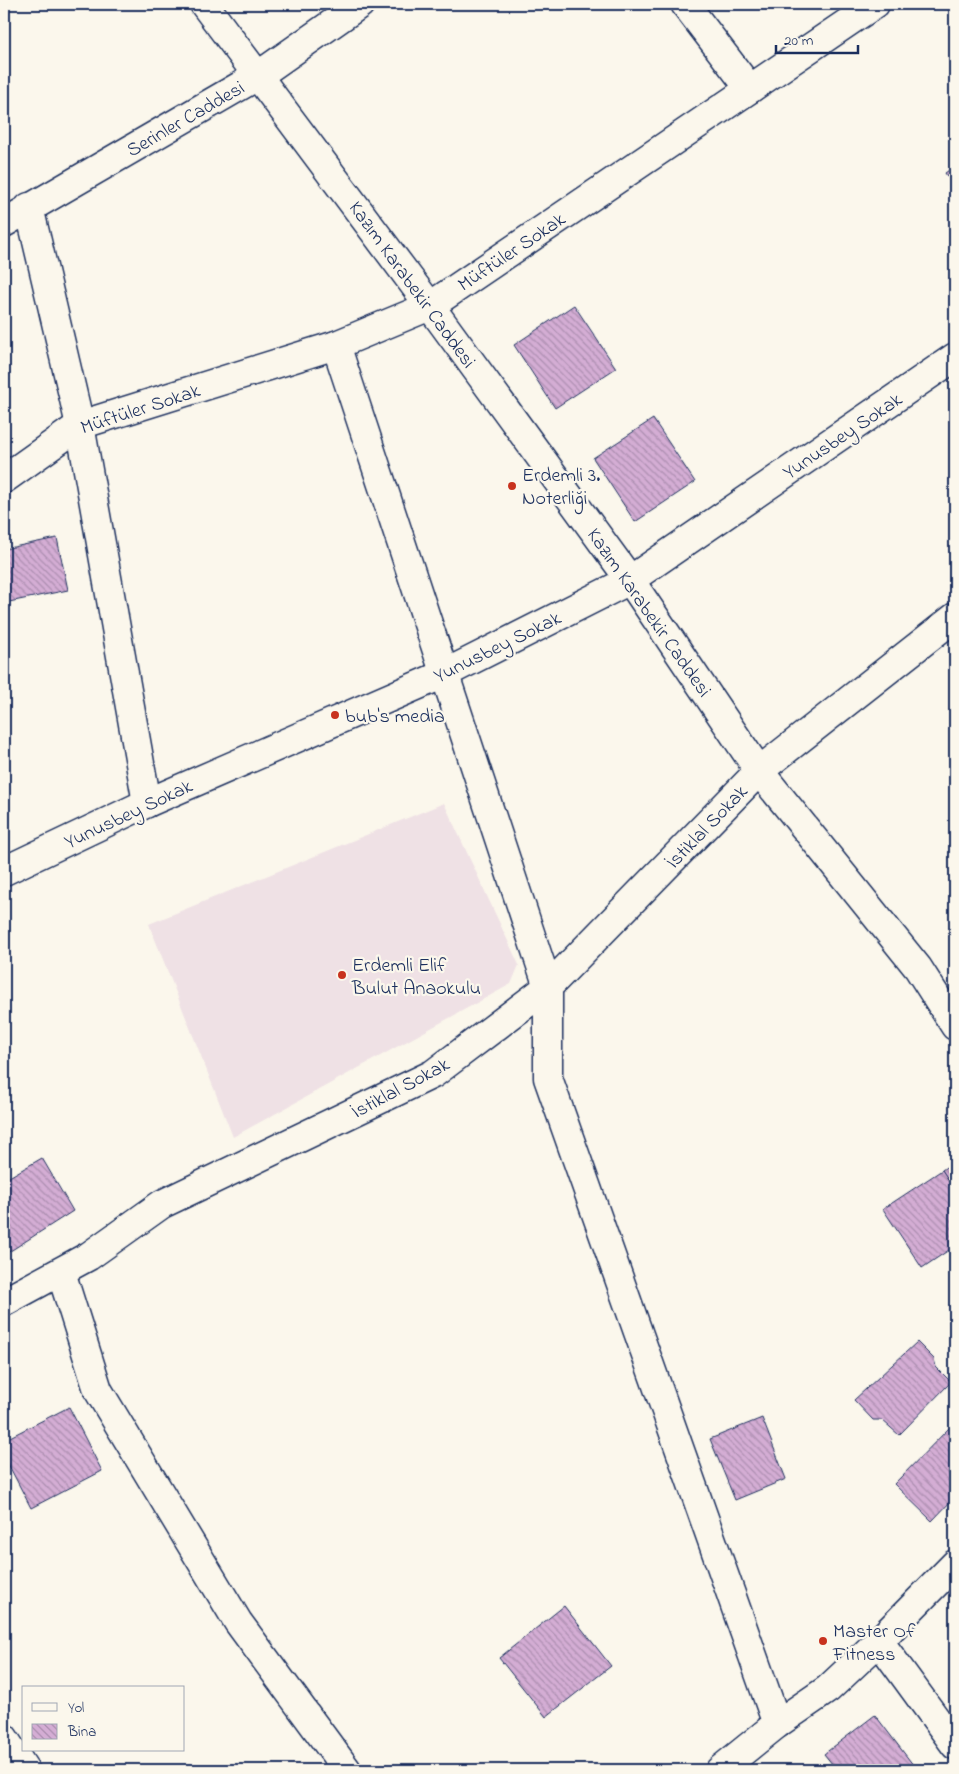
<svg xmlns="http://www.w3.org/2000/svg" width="959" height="1774" font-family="'Indie Flower',sans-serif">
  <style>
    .built { fill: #efe1e5 }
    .building { fill: url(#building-back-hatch); stroke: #1b2f5e }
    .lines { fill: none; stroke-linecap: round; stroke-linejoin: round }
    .minor-casing { stroke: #1b2f5e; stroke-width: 31 }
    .minor { stroke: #fbf7ec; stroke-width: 28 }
    .poi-dot { fill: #c8321e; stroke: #fbf7ec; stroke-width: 2 }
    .labels { text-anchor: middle; stroke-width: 4.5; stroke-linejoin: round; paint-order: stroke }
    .street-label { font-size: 20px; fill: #1b2f5e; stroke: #fbf7ec }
    .poi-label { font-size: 20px; fill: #1b2f5e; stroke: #fbf7ec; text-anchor: start }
  </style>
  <defs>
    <pattern id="building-back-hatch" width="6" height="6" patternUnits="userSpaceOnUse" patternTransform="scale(1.25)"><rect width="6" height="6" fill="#d4add4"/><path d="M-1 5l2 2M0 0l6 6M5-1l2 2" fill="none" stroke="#ab8daf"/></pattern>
  </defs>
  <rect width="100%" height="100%" fill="#fbf7ec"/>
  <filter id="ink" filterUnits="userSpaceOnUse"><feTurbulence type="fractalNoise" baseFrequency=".02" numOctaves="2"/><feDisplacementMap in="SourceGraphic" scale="10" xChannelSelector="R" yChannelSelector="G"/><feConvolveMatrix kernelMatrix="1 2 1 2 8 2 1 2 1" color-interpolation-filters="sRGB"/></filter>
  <g filter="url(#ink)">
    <polygon class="built" points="444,803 519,965 511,984 233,1137 149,924"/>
    <g class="building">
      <polygon points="955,166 955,188 945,173"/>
      <polygon points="574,305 616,368 555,408 514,345"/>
      <polygon points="653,419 695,482 635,522 593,458"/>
      <polygon points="57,538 68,590 4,603 4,549"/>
      <polygon points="42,1158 73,1211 4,1255 4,1180"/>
      <polygon points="955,1161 955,1190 942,1170"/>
      <polygon points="942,1170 955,1190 955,1246 922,1268 883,1209"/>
      <polygon points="917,1342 934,1359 936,1367 951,1382 899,1435 882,1420 873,1420 854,1400"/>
      <polygon points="69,1407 102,1471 31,1508 4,1456 4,1440"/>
      <polygon points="762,1418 786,1479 735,1500 710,1439"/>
      <polygon points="955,1422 955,1497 932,1521 894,1484"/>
      <polygon points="564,1606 611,1666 546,1717 499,1658"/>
      <polygon points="875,1715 917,1770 837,1770 824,1754"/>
    </g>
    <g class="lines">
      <defs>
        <g id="minor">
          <polyline points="204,4 430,306 630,580 759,771 918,968 955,1026"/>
          <polyline points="685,4 750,89"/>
          <polyline points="29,207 80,425 147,803"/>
          <polyline points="4,223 259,75 360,4"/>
          <polyline points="336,345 548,987 548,1078 777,1724"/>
          <polyline points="4,479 80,425 336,345 430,306 875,4"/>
          <polyline points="4,871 147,803 444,674 630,580 955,357"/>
          <polyline points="61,1272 98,1390 238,1622 347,1770"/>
          <polyline points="4,1302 89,1256 162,1204 433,1074 548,987 759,771 955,617"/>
          <polyline points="879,1641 955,1745"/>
          <polyline points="4,1738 25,1770"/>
          <polyline points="720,1770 777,1724 828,1689 879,1641 955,1564"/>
        </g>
      </defs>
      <use href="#minor" class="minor-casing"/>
      <use href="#minor" class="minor"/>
    </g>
  </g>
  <g class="poi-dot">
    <circle cx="512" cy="486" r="5"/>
    <circle cx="335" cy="715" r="5"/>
    <circle cx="342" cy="975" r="5"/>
    <circle cx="823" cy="1641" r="5"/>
  </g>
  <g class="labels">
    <g class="street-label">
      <text transform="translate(185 118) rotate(-30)" y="7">Serinler Caddesi</text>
      <text transform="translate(511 251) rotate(-34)" y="7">Müftüler Sokak</text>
      <text transform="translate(413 284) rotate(54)" y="7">Kazım Karabekir Caddesi</text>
      <text transform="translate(140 408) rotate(-18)" y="7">Müftüler Sokak</text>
      <text transform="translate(842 435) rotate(-34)" y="7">Yunusbey Sokak</text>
      <text transform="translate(650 612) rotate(55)" y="7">Kazım Karabekir Caddesi</text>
      <text transform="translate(497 646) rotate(-26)" y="7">Yunusbey Sokak</text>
      <text transform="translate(128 813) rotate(-25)" y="7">Yunusbey Sokak</text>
      <text transform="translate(706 826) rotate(-46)" y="7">İstiklal Sokak</text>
      <text transform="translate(400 1087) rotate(-28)" y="7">İstiklal Sokak</text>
    </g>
    <g class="poi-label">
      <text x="522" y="481">Erdemli 3.<tspan x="522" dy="23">Noterliği</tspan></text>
      <text x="345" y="722">bub's media</text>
      <text x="352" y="971">Erdemli Elif<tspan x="352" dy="23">Bulut Anaokulu</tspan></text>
      <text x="833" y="1637">Master Of<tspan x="833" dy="23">Fitness</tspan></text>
    </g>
  </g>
  <rect width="959" height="1774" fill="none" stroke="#fbf7ec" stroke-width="20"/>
  <rect x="10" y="10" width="939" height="1754" fill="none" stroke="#1b2f5e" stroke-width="2" filter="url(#ink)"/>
  <rect x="22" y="1686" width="162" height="65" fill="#fbf7ec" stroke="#a1a7b3"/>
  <rect x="32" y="1703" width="25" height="8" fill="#fbf7ec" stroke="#a1a7b3"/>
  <text x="68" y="1712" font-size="15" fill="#1b2f5e">Yol</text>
  <rect x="32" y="1724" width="25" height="15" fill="url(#building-back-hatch)" stroke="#a1a7b3"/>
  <text x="68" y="1736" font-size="15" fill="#1b2f5e">Bina</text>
  <path d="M776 45v8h82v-8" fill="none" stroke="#1b2f5e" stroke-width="2.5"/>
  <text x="784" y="45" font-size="15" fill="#1b2f5e" stroke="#fbf7ec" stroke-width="4" paint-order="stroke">20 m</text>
</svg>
